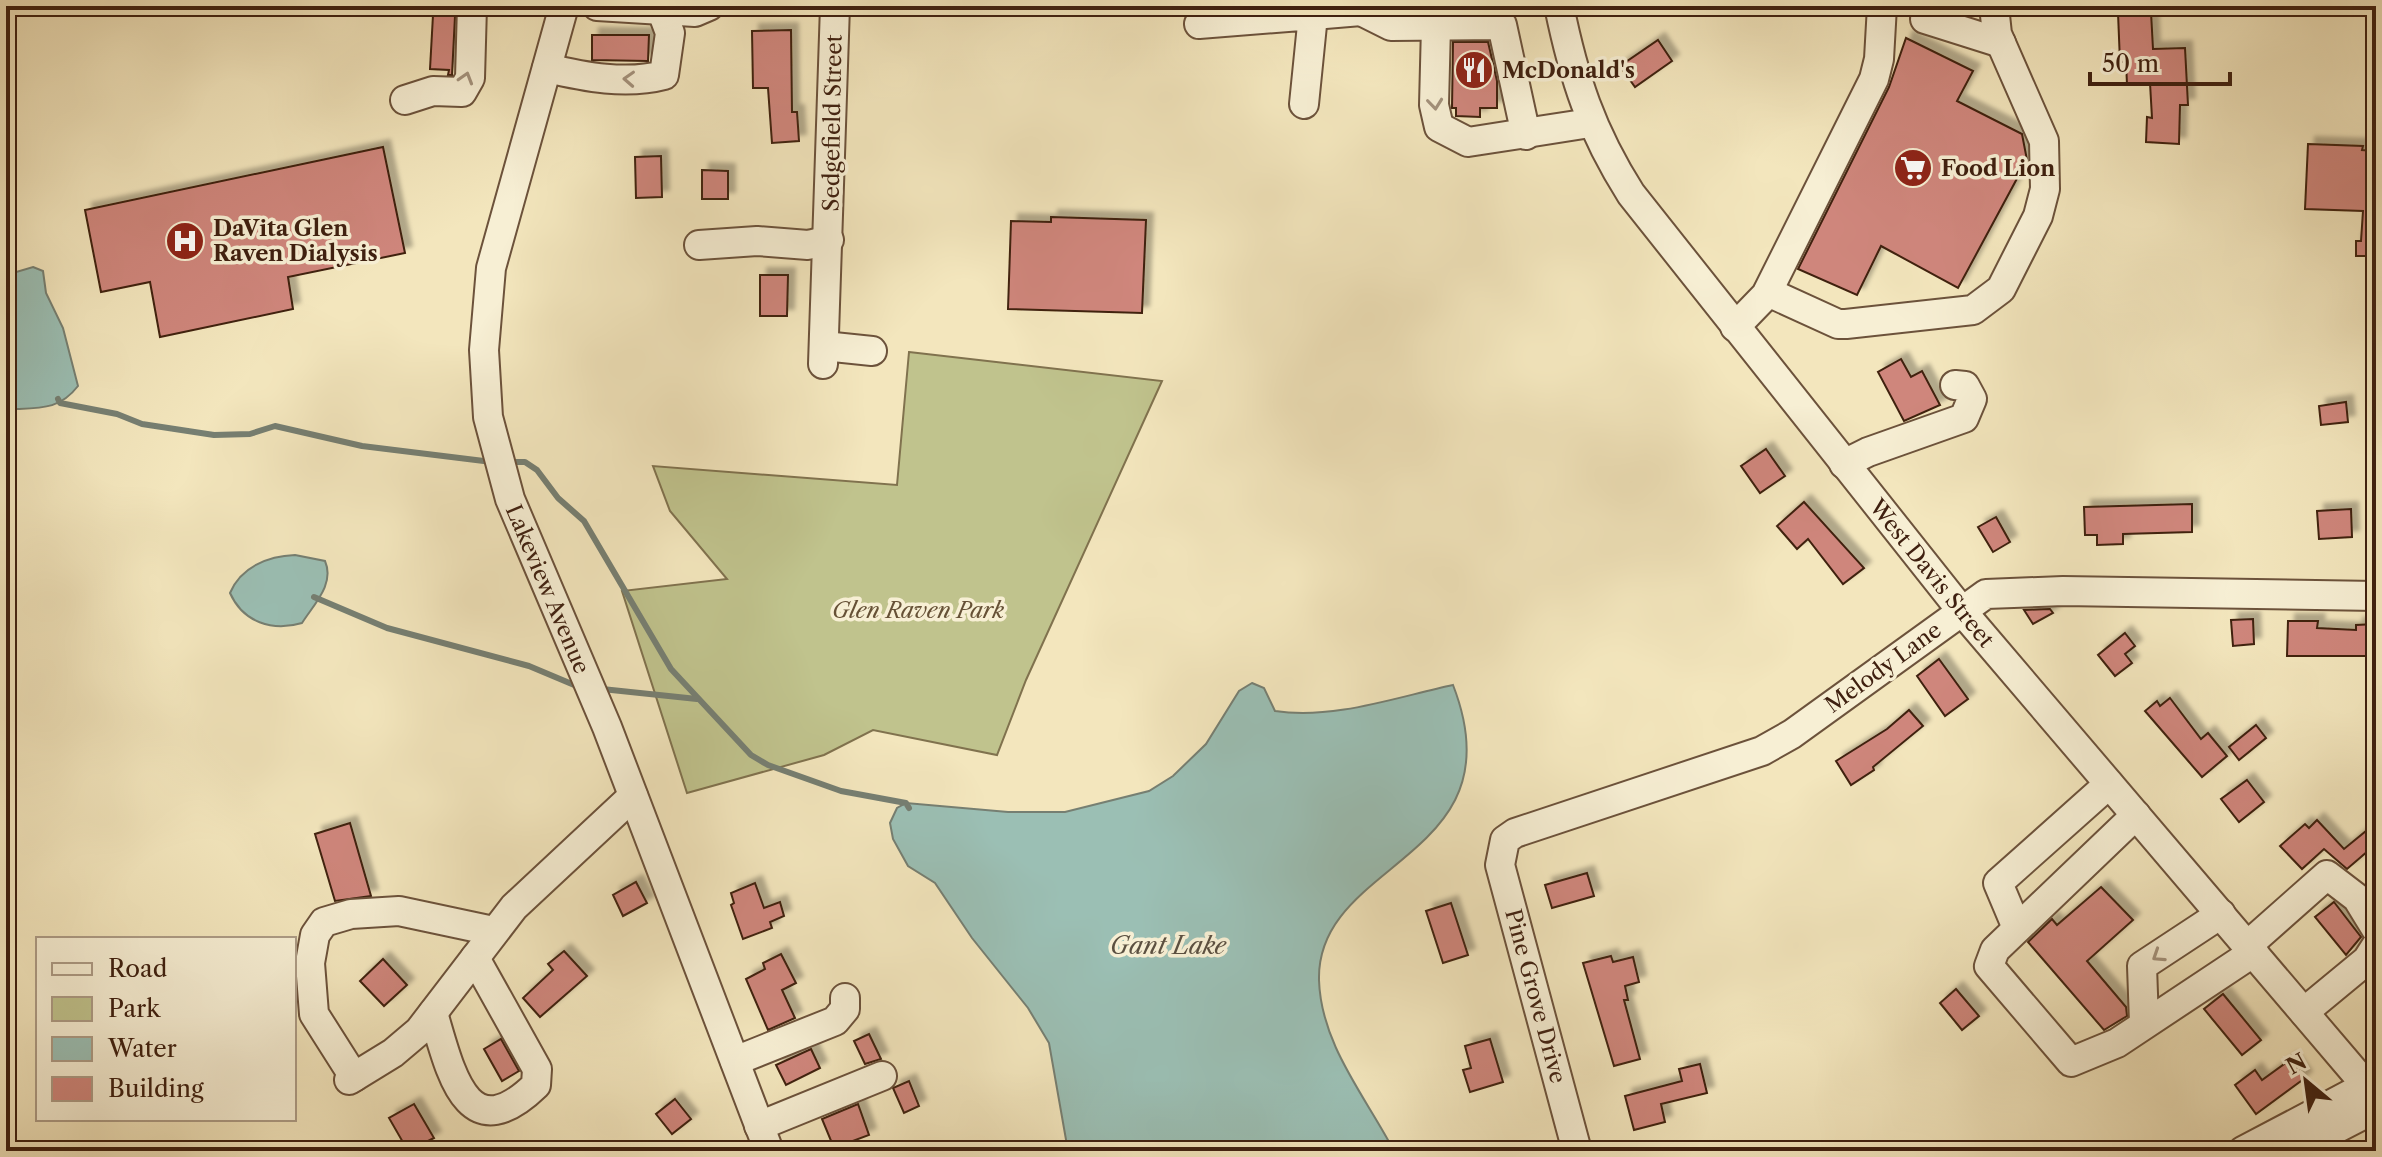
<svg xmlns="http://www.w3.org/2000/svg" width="2382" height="1157" font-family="'Libre Caslon Text',serif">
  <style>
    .green { fill: #c0c38d; stroke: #80724e; stroke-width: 2 }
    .water { fill: #9bbfb4; stroke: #767f72; stroke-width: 2 }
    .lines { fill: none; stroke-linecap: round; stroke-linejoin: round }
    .stream { stroke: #767f72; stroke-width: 6 }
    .building { fill: #cf867c; stroke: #3f2010; stroke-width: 2; filter: url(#shadow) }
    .minor-casing { stroke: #6c523b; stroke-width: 32 }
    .minor { stroke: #f7efd4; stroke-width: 28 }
    .oneway { stroke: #a4927c }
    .labels { text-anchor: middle; stroke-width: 7; stroke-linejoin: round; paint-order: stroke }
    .poi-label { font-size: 22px; font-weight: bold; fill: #3f2010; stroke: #f7efd4; text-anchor: start }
    .street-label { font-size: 22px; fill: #3f2010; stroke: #f7efd4 }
    .park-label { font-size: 22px; font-style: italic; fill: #665136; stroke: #f7efd4 }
    .water-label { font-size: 24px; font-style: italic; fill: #5b5041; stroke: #f7efd4 }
  </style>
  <defs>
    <filter id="shadow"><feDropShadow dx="7" dy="-7" stdDeviation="2" flood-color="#0004"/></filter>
  </defs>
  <rect width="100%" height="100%" fill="#f3e6bd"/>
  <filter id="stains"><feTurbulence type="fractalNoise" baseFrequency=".0025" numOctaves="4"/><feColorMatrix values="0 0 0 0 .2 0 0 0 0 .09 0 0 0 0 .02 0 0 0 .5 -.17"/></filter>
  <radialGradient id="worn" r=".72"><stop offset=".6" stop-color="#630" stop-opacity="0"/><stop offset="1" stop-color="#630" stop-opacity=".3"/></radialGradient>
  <polygon class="green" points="909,352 1162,381 1026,680 997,755 873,730 824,755 687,793 622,591 727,579 670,511 653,466 897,485"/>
  <g class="water">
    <path d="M 33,267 L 43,271 L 46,293 L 63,328 L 78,386 C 61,408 44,408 17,409 L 6,402 L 6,275 Z"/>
    <path d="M 295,555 L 325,561 C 335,584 314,604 302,623 C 272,632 243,622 230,593 C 241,567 268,556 295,555 Z"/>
    <path d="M 1252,683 L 1264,688 L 1275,711 C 1333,720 1397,697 1453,685 C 1521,860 1316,859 1319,980 C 1321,1045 1366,1097 1394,1151 L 1068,1151 L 1049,1043 L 1028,1008 L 972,938 L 935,883 L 908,866 L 893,839 L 890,823 L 897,808 L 906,803 L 1008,812 L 1065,812 L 1149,791 L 1173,776 L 1206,744 L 1239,691 Z"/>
  </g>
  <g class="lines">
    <g class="stream">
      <polyline points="58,399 60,403 117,414 142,424 214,435 250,434 275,426 362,446 492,462"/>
      <polyline points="507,462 525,462 537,470 558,498 584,521 671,669 751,755 768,765 841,791 906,803 909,808"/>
      <polyline points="314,597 387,628 529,666 579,687"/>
      <polyline points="602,689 697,699"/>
    </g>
  </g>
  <g class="building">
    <polygon points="2151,12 2153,49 2185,48 2188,105 2180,105 2179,144 2146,142 2147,117 2152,118 2150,83 2127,84 2126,62 2120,62 2118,13"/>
    <polygon points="433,15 455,16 452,75 448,75 449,70 430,69"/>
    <polygon points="791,30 792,112 797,112 799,141 772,143 768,88 753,88 752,31"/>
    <polygon points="592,35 649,35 648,61 592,60"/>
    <polygon points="1906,38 1973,71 1957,101 2022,134 2027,160 1958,288 1881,246 1857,295 1798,269 1889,87"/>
    <polygon points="1658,40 1672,61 1635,87 1620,66"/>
    <polygon points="1453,42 1488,42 1497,81 1497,108 1480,108 1480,117 1456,116 1456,108 1452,108"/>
    <polygon points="2308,144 2363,146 2362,150 2376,151 2376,256 2356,256 2356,241 2361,241 2363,211 2305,209"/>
    <polygon points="383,147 405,253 288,277 293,309 160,337 150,282 101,292 85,210"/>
    <polygon points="661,156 662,197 636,198 635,157"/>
    <polygon points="702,170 728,171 728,199 702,199"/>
    <polygon points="1051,217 1146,220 1142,313 1008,309 1011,221 1051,222"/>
    <polygon points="760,275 788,275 787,316 760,316"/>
    <polygon points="1901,359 1911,377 1922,371 1940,405 1904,421 1878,372"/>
    <polygon points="2346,402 2348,422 2321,425 2319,406"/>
    <polygon points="1766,449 1785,476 1760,493 1741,466"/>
    <polygon points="1804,502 1864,568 1843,584 1808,539 1797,549 1777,526"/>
    <polygon points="2192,504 2192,532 2123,534 2123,544 2097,545 2097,535 2085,535 2084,507"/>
    <polygon points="2351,509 2352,537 2319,539 2317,511"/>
    <polygon points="1996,517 2010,542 1993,552 1978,527"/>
    <polygon points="2050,609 2053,613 2033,624 2024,610"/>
    <polygon points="2253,619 2254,644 2233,646 2231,620"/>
    <polygon points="2288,621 2318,621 2317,628 2356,630 2356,625 2376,624 2376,656 2287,656"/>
    <polygon points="2125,633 2135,646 2125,654 2132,663 2115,676 2098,655"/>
    <polygon points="1939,659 1968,699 1945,716 1917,676"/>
    <polygon points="2170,698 2201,739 2208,733 2227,756 2202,777 2145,711 2157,701 2160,706"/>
    <polygon points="1909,710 1923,726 1873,767 1874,770 1851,785 1836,761 1887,729"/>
    <polygon points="2256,725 2266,738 2239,760 2229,747"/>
    <polygon points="2247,780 2264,802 2239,822 2221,799"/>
    <polygon points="2317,820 2344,849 2366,831 2376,844 2347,869 2324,849 2302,869 2280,846 2305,824 2309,828"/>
    <polygon points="350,823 371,896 335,901 315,834"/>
    <polygon points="1587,873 1594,896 1552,908 1545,885"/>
    <polygon points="636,882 647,903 623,916 613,895"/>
    <polygon points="755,883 764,908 780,902 784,916 770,922 772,928 743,939 731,905 734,903 731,893"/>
    <polygon points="2101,887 2133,920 2087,961 2126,1007 2127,1016 2104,1030 2028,942 2052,919 2057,925"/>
    <polygon points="2334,902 2361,937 2346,955 2315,917"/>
    <polygon points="1451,903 1468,955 1443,963 1426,911"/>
    <polygon points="564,951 587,976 540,1017 523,998 553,970 548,964"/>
    <polygon points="781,954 796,983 782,990 795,1018 768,1030 746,979 765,969 763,963"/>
    <polygon points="1611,956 1613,962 1633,957 1639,982 1625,986 1628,1000 1624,1000 1640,1059 1614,1066 1583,963"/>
    <polygon points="383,959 407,985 384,1006 360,981"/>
    <polygon points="1956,989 1979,1016 1962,1030 1940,1003"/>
    <polygon points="2223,994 2261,1040 2242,1055 2204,1009"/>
    <polygon points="869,1034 881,1059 865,1064 854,1041"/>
    <polygon points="501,1039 519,1071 502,1081 484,1049"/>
    <polygon points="1490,1039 1503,1082 1470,1092 1463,1070 1471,1068 1465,1046"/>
    <polygon points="811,1049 820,1068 786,1085 776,1065"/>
    <polygon points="2291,1059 2305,1078 2256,1114 2235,1085 2255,1070 2262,1080"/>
    <polygon points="1700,1064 1707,1093 1661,1104 1665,1122 1634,1130 1625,1096 1682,1081 1679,1069"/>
    <polygon points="909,1081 919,1106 904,1113 893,1088"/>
    <polygon points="675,1099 691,1119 672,1134 656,1114"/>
    <polygon points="414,1104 434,1138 408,1151 389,1118"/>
    <polygon points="858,1104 869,1135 834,1148 822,1119"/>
  </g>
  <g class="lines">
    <defs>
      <g id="minor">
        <polyline points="564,6 491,268 484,350 488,417 510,499 607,727 769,1151"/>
        <polyline points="597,6 695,12 709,6"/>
        <polyline points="1360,6 1361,11 1391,26 1502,25 1526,135"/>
        <path d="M 1559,6 C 1574,79 1591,131 1631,194 L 1961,610 L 2376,1097"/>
        <polyline points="1313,15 1361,11"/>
        <polyline points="1925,19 2001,43"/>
        <polyline points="1199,24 1313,15 1304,104"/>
        <polyline points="1436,26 1434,105 1439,127 1468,142 1590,123"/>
        <path d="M 547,68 C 585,77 626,85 664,75 L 670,33 L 660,6"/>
        <polyline points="405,100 433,91 462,92 470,78 472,6"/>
        <polyline points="699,245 757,241 808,245 829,240"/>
        <polyline points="1768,292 1838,324 1846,324 1973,310 2001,289 2038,216 2045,189 2044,141 1997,34 1994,6"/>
        <polyline points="1735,327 1766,295 1874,79 1879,59 1882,6"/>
        <polyline points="824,346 872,351"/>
        <polyline points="823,364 835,6"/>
        <polyline points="1844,464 1868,452 1964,418 1972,399 1965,386 1955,385"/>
        <polyline points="2136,815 1995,950 1989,966 2071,1062 2117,1043 2254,952"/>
        <polyline points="2017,928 1998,883 2109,784"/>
        <polyline points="2248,945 2327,875 2357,898 2376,929"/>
        <polyline points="2304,1012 2367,960 2376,946"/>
        <path d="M 433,1013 C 450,1069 466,1153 536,1085 L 537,1069 L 475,958"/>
        <polyline points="2144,1022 2142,966 2221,914"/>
        <polyline points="735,1061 835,1021 845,1009 845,998"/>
        <polyline points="354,1077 314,1014 310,963 315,935 324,922 351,914 399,911 493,931"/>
        <polyline points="349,1080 393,1053 419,1031 514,907 633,796"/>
        <polyline points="759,1126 882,1076"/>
        <polyline points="1577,1151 1500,865 1505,840 1515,833 1762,751 1792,734 1986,594 2063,591 2376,596"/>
        <polyline points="2243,1151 2366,1086 2376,1076"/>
        <polyline points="2293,1151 2376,1108"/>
      </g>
    </defs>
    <use href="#minor" class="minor-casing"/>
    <use href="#minor" class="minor"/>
  </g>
  <defs><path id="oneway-chevron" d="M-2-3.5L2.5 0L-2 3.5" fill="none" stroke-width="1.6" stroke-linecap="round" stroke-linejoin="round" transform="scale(2)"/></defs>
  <g class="oneway">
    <use href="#oneway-chevron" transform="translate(466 78) rotate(-73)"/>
    <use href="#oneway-chevron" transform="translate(629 79) rotate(-177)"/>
    <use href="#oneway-chevron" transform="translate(1435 104) rotate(84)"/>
    <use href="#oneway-chevron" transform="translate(2158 956) rotate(147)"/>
  </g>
  <defs>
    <symbol id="restaurant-disc" viewBox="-11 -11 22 22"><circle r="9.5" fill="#8f2418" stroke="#f7efd4"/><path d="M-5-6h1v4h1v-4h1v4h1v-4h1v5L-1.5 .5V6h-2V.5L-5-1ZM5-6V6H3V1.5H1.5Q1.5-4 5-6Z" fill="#fff"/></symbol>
    <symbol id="supermarket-disc" viewBox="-11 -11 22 22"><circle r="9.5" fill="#8f2418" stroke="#f7efd4"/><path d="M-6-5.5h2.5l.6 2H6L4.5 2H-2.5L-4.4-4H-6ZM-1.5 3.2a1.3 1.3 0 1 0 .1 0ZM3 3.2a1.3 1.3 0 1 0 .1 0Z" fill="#fff"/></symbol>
    <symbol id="hospital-disc" viewBox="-11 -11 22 22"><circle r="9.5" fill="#8f2418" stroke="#f7efd4"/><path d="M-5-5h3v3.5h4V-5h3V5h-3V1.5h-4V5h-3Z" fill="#fff"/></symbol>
  </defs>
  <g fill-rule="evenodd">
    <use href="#restaurant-disc" x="1452" y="48" width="44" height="44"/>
    <use href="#supermarket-disc" x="1891" y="146" width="44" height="44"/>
    <use href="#hospital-disc" x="163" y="219" width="44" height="44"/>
  </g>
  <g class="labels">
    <g class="poi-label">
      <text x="1502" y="78">McDonald's</text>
      <text x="1941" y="176">Food Lion</text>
      <text x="213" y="236">DaVita Glen<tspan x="213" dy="25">Raven Dialysis</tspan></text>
    </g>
    <g class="street-label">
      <text transform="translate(832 123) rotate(-89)" y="8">Sedgefield Street</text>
      <text transform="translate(1932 573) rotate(51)" y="8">West Davis Street</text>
      <text transform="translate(548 589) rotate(67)" y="8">Lakeview Avenue</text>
      <text transform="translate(1883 667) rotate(-36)" y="8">Melody Lane</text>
      <text transform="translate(1536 996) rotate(75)" y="8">Pine Grove Drive</text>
    </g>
    <g class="park-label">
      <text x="918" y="618">Glen Raven Park</text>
    </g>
    <g class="water-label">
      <text x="1168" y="954">Gant Lake</text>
    </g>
  </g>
  <rect width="2382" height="1157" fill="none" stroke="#f3e6bd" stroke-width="32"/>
  <rect x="8" y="8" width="2366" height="1141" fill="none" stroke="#3f2010" stroke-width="4"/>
  <rect x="16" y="16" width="2350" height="1125" fill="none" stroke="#3f2010" stroke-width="2"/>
  <rect x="36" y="937" width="260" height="184" fill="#f7efd4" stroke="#ad9c86" stroke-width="2"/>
  <rect x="52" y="963" width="40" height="12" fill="#f7efd4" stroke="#ad9c86" stroke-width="2"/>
  <text x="108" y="977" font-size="24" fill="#3f2010">Road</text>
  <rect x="52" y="997" width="40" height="24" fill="#c0c38d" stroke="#ad9c86" stroke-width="2"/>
  <text x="108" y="1017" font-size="24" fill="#3f2010">Park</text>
  <rect x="52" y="1037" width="40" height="24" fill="#9bbfb4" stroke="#ad9c86" stroke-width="2"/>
  <text x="108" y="1057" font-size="24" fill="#3f2010">Water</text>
  <rect x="52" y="1077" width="40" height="24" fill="#cf867c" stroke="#ad9c86" stroke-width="2"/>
  <text x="108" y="1097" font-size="24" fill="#3f2010">Building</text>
  <g transform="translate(2306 1081) rotate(331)" stroke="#f7efd4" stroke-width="6" paint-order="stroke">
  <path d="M0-6L14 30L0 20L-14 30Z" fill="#3f2010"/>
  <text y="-12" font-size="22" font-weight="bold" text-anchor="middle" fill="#3f2010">N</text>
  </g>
  <path d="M2090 72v12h140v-12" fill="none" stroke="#3f2010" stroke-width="4"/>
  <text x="2102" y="72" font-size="24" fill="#3f2010" stroke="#f7efd4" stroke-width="6" paint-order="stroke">50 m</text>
  <rect width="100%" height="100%" filter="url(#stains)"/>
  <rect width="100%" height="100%" fill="url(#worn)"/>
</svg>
